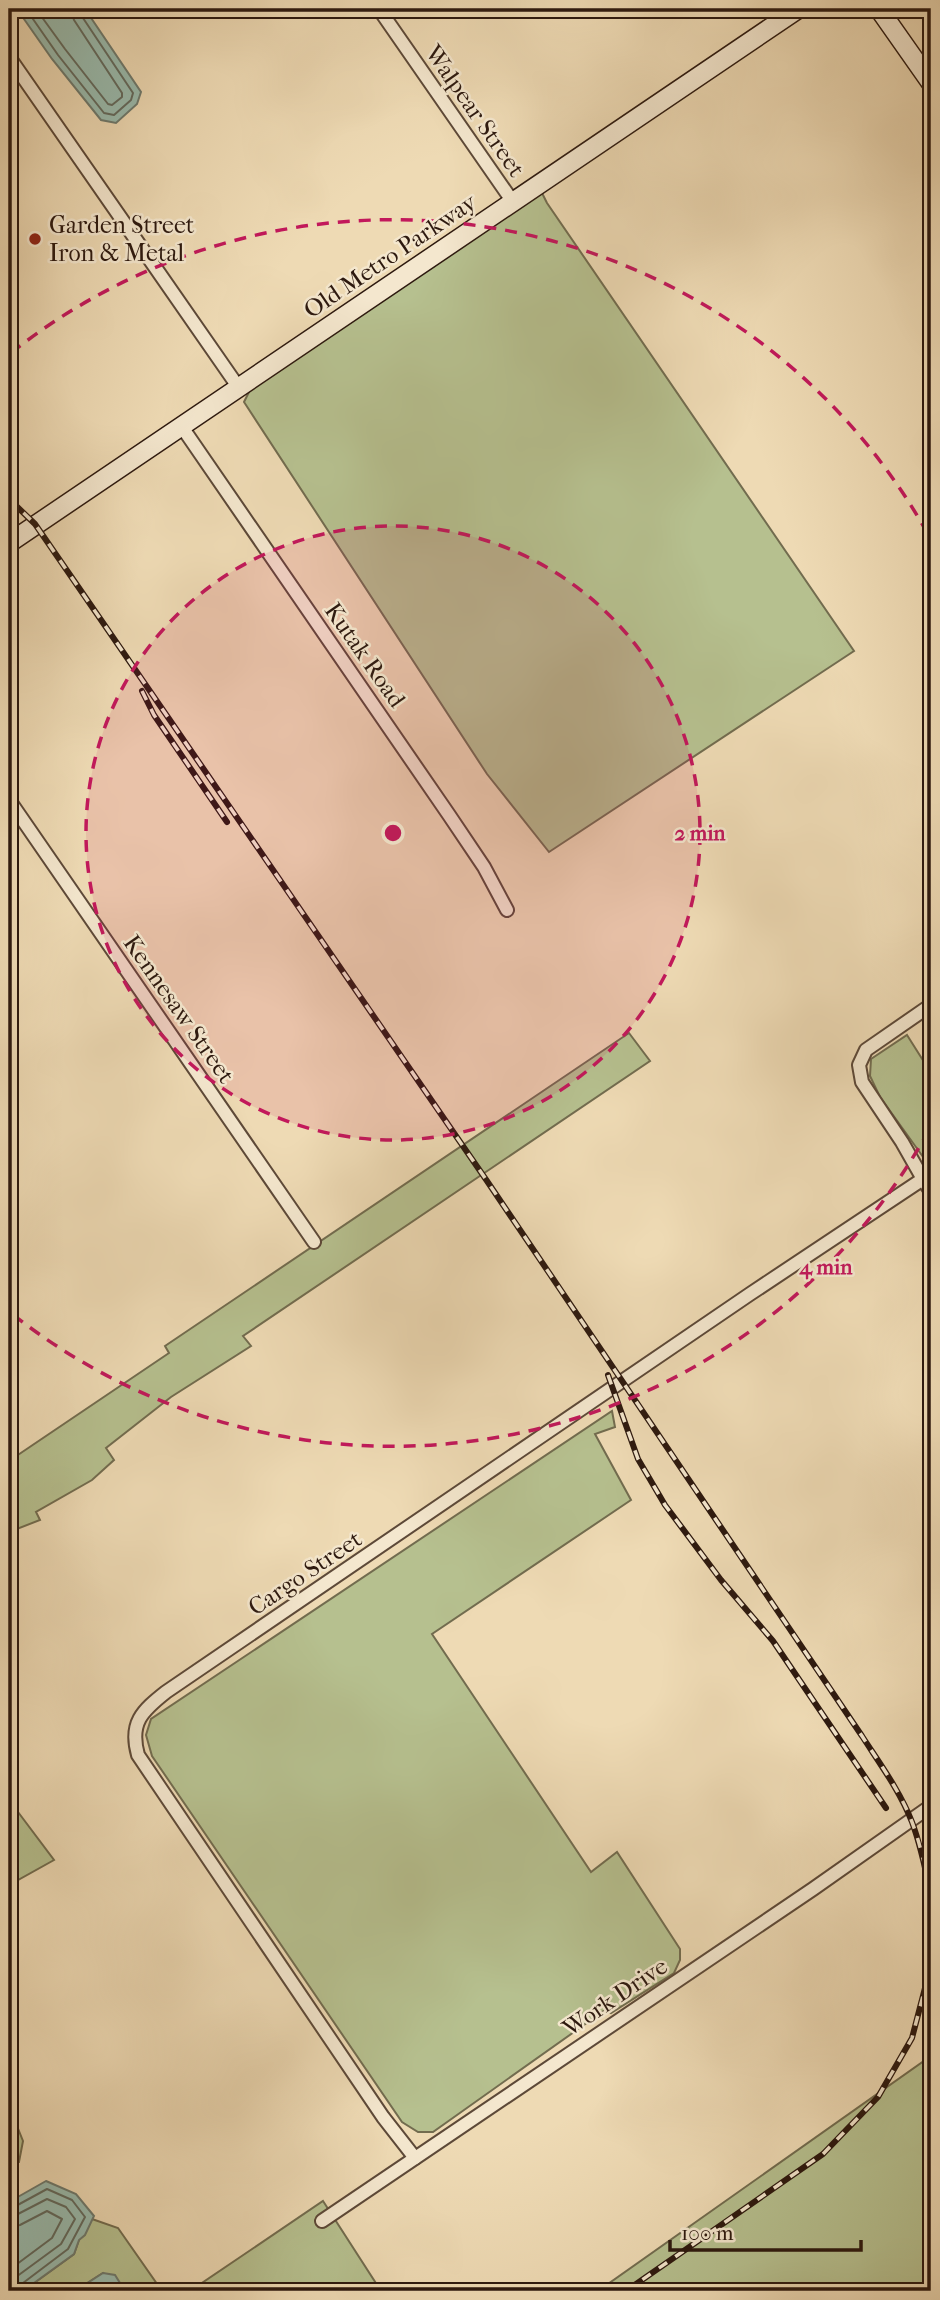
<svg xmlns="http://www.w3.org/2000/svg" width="940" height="2300" font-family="'IM FELL French Canon',serif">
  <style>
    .green { fill: #b6c08f; stroke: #726c4f; stroke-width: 2 }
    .water { fill: #99bbae; stroke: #6e7a6e; stroke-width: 2 }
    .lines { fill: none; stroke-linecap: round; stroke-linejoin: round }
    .shore { stroke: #636a5e; stroke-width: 2 }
    .street-casing { stroke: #5d4938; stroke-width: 16 }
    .secondary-casing { stroke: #2d190f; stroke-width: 21 }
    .street { stroke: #f4e7ce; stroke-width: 12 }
    .secondary { stroke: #f4e7ce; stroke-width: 18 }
    .rail-casing { stroke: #2d190f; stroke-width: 6 }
    .rail { stroke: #f4e7ce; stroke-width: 3.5; stroke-dasharray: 10; stroke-linecap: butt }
    .ring { fill: none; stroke: #c2185b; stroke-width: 3.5; stroke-dasharray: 12 9 }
    .poi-dot { fill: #8f2418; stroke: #f4e7ce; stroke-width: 2.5 }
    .labels { text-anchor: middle; stroke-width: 5; stroke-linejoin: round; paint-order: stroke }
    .street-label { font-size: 24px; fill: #2d190f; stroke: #f4e7ce }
    .poi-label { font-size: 24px; fill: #2d190f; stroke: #f4e7ce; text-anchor: start }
    .centre { fill: #c2185b; stroke: #f4e7ce; stroke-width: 3.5 }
    .ring-label { font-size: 21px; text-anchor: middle; font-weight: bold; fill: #c2185b; stroke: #f4e7ce; stroke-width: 5; stroke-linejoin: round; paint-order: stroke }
  </style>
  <rect width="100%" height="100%" fill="#eedab4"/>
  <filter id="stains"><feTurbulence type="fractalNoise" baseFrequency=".00286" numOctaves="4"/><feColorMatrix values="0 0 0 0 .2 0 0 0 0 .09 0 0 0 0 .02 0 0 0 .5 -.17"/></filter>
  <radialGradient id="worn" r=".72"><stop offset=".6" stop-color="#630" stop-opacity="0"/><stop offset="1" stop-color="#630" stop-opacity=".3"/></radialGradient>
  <g class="green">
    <polygon points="541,191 547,203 854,651 549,852 487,774 244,402 250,390"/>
    <polygon points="629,1033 650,1061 243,1336 251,1346 171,1397 106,1448 114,1460 92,1480 36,1512 40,1520 9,1532 9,1461 169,1353 165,1346"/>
    <polygon points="907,1035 931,1073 931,1168 880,1097 870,1076 871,1059"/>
    <polygon points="612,1411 615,1427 595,1434 631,1500 432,1634 591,1872 617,1852 680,1949 680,1960 674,1973 611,2013 605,2010 433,2132 418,2132 402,2122 152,1756 146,1735 151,1719"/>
    <polygon points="9,1800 54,1860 9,1885"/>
    <polygon points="931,2056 931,2291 598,2291"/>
    <polygon points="9,2106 23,2141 19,2162 9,2161"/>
    <polygon points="323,2201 381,2291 190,2291"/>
    <polygon points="92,2219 118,2228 162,2291 125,2291 103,2273 75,2291 23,2291 74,2254 79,2240"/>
  </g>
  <g class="water">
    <polygon points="17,9 85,9 141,92 137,104 116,123 101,120 52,59"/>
    <polygon points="46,2181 76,2194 94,2216 85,2235 79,2240 74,2254 23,2291 9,2291 9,2202"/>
    <polygon points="103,2273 115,2275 125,2291 75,2291"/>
  </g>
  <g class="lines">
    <g class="shore">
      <polyline points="26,9 58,55 104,113 114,115 131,100 133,93 81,15 80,9"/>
      <polyline points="36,9 65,49 108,104 112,105 122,97 122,93 74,20 71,9"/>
      <polyline points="9,2207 14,2207 47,2189 72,2200 85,2217 68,2249 23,2283 20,2291"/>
      <polyline points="9,2216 18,2214 47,2199 66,2207 75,2219 61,2244 16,2277 11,2291"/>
      <polyline points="9,2227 20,2225 47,2211 62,2219 52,2238 9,2270"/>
    </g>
    <defs>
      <g id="street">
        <polyline points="379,9 513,202"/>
        <polyline points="9,57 239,388"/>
        <polyline points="182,427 449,815 484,867 507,910"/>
        <polyline points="9,800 314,1242"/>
        <polyline points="923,1179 902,1142 862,1082 859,1065 866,1050 931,1005"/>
        <path d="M 415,2158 L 383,2117 L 138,1755 C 129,1723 142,1711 166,1692 L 750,1294 L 923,1179 L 931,1192"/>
        <polyline points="322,2221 813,1889 931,1806"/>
      </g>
      <g id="secondary">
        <polyline points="879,9 931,83"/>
        <polyline points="9,543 798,9"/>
      </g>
    </defs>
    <use href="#street" class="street-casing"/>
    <use href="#secondary" class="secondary-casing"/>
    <use href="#street" class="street"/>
    <use href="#secondary" class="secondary"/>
    <defs>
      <g id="rail">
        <path d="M 9,499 L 35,524 L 487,1181 L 862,1736 C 880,1764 900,1791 912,1822 C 921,1846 926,1871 931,1896"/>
        <polyline points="142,691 154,715 227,822"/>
        <polyline points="608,1375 638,1459 665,1505 721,1580 773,1641 886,1808"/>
        <polyline points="626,2291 823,2154 878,2097 912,2038 931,1965"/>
      </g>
    </defs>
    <use href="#rail" class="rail-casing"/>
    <use href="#rail" class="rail"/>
  </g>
  <circle cx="393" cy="833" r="307" fill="#c2185b" fill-opacity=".12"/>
  <g class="ring">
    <circle cx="393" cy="833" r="307"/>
    <path d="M929 1130A613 613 0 0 1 11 1313M11 353A613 613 0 0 1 929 536"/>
  </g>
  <circle class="poi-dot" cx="35" cy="239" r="7"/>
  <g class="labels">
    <g class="street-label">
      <text transform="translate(475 111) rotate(55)" y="8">Walpear Street</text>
      <text transform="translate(390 256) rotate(-34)" y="8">Old Metro Parkway</text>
      <text transform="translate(365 655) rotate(55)" y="8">Kutak Road</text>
      <text transform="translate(179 1009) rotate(55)" y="8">Kennesaw Street</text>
      <text transform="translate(305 1573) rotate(-34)" y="8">Cargo Street</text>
      <text transform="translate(615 1997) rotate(-34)" y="8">Work Drive</text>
    </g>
    <g class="poi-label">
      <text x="49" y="233">Garden Street<tspan x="49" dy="28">Iron &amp; Metal</tspan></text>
    </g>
  </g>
  <circle cx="393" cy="833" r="10" class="centre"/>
  <g class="ring-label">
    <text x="700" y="840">2 min</text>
    <text x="826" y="1274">4 min</text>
  </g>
  <rect width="940" height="2300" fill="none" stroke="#eedab4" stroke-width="35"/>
  <rect x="10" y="10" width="919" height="2279" fill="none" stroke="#2d190f" stroke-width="3.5"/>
  <rect x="18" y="18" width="905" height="2265" fill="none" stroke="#2d190f" stroke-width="2"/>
  <path d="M670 2240v10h191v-10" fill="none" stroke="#2d190f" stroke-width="3.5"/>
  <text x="681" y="2240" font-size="21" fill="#2d190f" stroke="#f4e7ce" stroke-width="5" paint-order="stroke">100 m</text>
  <rect width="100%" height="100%" filter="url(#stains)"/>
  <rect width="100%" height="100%" fill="url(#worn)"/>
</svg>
